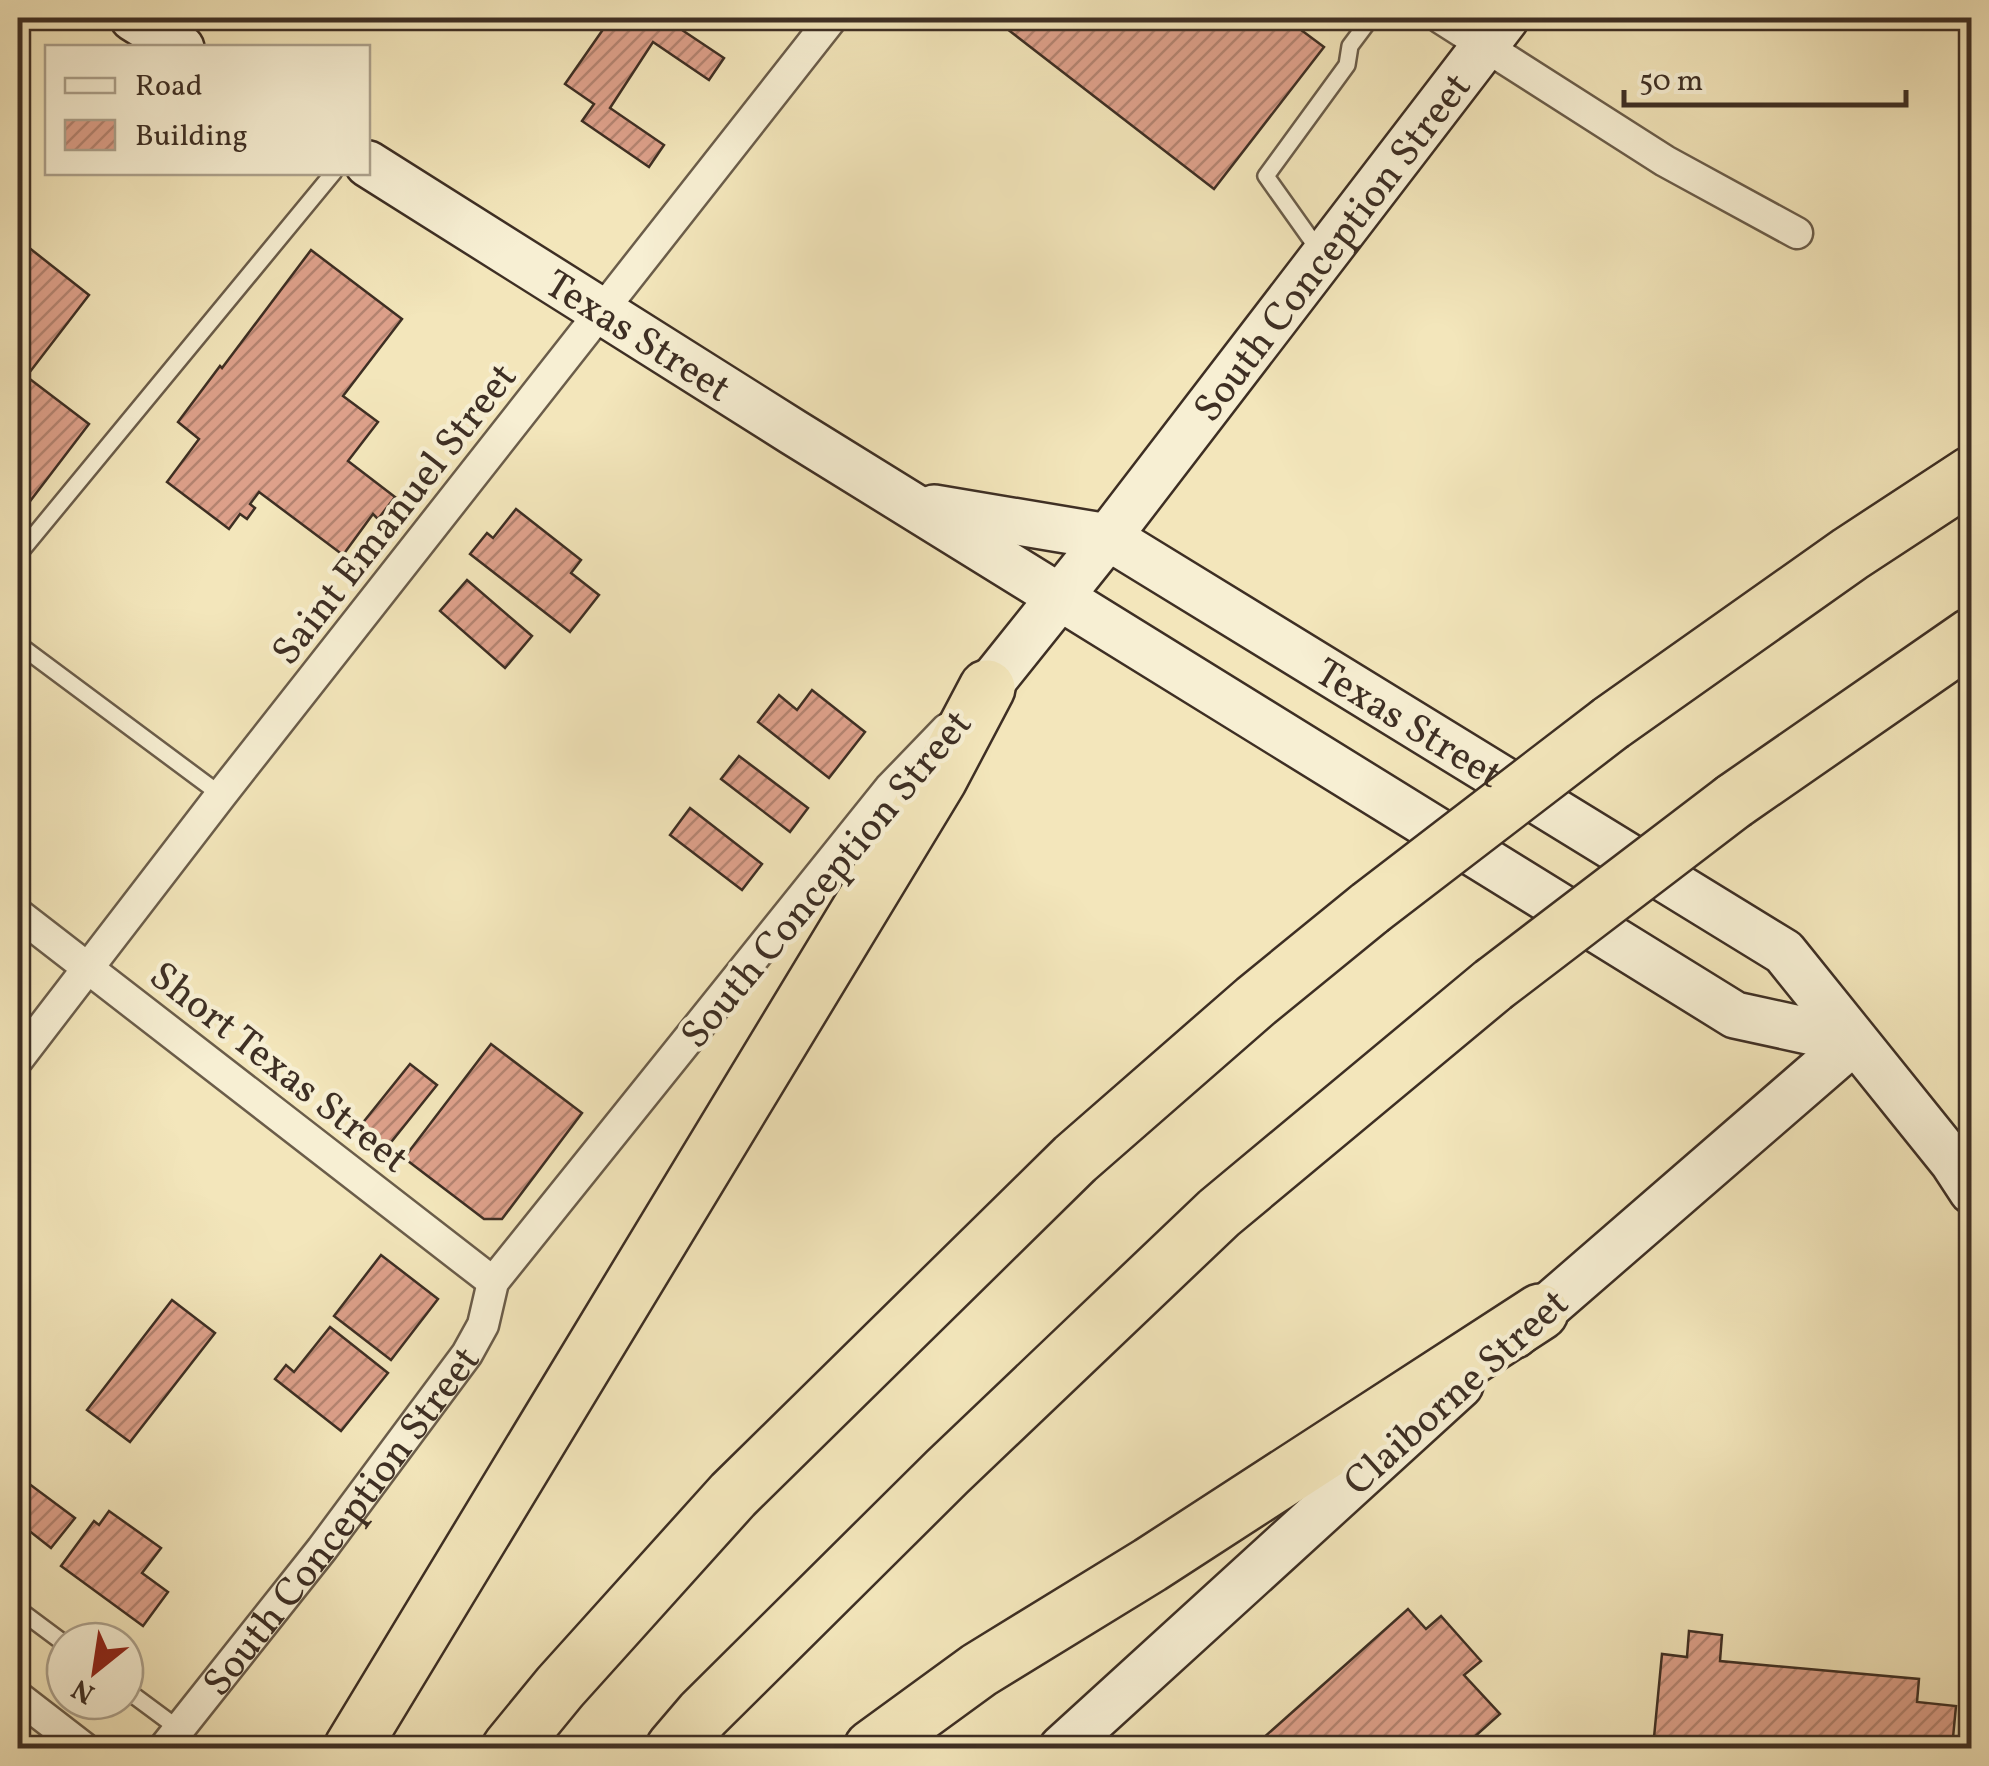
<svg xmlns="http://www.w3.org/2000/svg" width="1989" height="1766" font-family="Vollkorn,serif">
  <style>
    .building { fill: url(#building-hatch); stroke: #3e2f24; stroke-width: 2.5 }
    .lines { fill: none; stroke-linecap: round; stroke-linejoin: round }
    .lane-casing { stroke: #6b5d4a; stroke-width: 20 }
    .street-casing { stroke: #6b5d4a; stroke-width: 35 }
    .secondary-casing { stroke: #3e2f24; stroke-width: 50 }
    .highway-casing { stroke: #3e2f24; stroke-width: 60 }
    .lane { stroke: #f7efd3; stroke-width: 15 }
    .street { stroke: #f7efd3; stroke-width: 30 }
    .secondary { stroke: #f7efd3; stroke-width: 45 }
    .highway { stroke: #f3e6bb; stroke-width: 55 }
    .highway-bridge-casing { stroke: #3e2f24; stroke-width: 60; stroke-linecap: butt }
    .highway-bridge { stroke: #f3e6bb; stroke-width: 55 }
    .labels { text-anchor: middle; stroke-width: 9; stroke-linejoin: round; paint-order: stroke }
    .street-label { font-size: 40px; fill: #3e2f24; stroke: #f7efd3 }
  </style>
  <defs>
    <pattern id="building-hatch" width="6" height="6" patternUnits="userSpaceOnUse" patternTransform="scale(2.5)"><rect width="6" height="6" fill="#dea18b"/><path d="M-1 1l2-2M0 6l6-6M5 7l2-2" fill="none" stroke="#b58471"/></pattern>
  </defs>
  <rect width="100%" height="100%" fill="#f3e6bb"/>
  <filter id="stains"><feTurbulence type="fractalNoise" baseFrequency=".002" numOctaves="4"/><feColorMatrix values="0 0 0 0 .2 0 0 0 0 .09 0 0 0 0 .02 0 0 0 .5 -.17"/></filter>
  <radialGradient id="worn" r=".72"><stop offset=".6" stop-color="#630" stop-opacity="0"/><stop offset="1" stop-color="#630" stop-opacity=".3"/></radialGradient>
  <g class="building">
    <polygon points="611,18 664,18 724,58 709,80 653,42 610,108 664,145 649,167 582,121 594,104 565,84"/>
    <polygon points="993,18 1285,18 1324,47 1214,189"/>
    <polygon points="18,239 89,295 26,377 18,370"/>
    <polygon points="311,250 402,319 343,396 378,422 348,461 395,497 378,519 373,514 343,555 259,492 250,504 255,508 247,519 240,514 229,529 167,482 199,439 178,422 220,366 222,368"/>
    <polygon points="18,370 89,424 18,517"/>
    <polygon points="516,509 581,560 571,573 599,595 570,632 470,554 487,533 493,538"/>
    <polygon points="467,580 532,636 505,668 440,611"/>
    <polygon points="812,690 865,732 829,778 758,722 779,695 797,710"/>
    <polygon points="739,756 808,808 790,832 721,779"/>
    <polygon points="690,808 762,864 742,890 670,835"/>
    <polygon points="491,1044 582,1113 502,1219 484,1219 404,1158"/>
    <polygon points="410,1064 437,1085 388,1146 361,1125"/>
    <polygon points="381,1255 438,1299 391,1360 334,1316"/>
    <polygon points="172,1300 215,1333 130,1442 87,1410"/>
    <polygon points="330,1327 388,1373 341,1431 275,1379 286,1365 294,1372"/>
    <polygon points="28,1483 75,1518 51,1548 18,1522 18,1496"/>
    <polygon points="109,1511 161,1548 142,1573 168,1592 143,1626 61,1566 94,1521 99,1525"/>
    <polygon points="1408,1609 1426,1629 1441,1616 1481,1661 1464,1675 1500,1714 1462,1748 1252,1748"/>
    <polygon points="1689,1631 1722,1635 1720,1661 1919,1679 1917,1702 1956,1706 1952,1748 1653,1748 1662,1654 1687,1657"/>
  </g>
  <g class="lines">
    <defs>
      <g id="lane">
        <polyline points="1320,252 1266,176 1347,65 1350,46 1371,18"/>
        <polyline points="18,555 334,172"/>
        <polyline points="18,644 221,795"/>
        <polyline points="18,1609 65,1644"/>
        <polyline points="125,1689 179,1729"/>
      </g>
      <g id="street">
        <polyline points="1441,18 1665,161 1797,233"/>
        <polyline points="18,914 493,1282"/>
        <polyline points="18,1059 221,795 832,18"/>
        <polyline points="18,1697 84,1748"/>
        <path id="s1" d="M 164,1748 L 322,1549 L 467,1354 L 483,1325 L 493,1282 L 890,788 L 947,729"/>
      </g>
      <g id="secondary">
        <polyline points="133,18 181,48"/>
        <path id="s2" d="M 368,164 L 793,432 L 1735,1015 L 1854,1041"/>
        <path id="s3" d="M 934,508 L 1108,537 L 1784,952 L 1953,1162 L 1972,1191"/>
        <path id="s4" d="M 987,688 L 1108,537 L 1506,18"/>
        <polyline points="1515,1335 1854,1041"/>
        <polyline points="1062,1748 1460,1385"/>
      </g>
      <g id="highway">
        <polyline points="1611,723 1850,554 1972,474"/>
        <polyline points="1734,801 1972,636"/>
        <polyline points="352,1748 939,779 987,688"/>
        <polyline points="510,1748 560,1687 733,1495 1075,1159 1256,1001 1370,908"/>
        <polyline points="674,1748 703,1714 947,1472 1219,1213 1493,985"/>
        <polyline points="872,1748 979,1670 1150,1565 1540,1312"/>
      </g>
    </defs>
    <use href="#lane" class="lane-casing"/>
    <use href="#street" class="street-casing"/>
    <use href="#secondary" class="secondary-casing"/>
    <use href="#highway" class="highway-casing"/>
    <use href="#lane" class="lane"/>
    <use href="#street" class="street"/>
    <use href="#secondary" class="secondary"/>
    <use href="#highway" class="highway"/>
    <defs>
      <g id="highway-bridge">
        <polyline points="1370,908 1611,723"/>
        <polyline points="1493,985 1734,801"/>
      </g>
    </defs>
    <use href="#highway-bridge" class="highway-bridge-casing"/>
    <use href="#highway-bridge" class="highway-bridge"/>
  </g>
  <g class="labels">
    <g class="street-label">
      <text dy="14" stroke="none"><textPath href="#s4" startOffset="560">South Conception Street</textPath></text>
      <text dy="14" stroke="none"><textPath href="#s2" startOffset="320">Texas Street</textPath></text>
      <text transform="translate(393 513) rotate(-52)" y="14">Saint Emanuel Street</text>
      <text dy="14" stroke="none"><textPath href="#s3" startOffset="530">Texas Street</textPath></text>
      <text transform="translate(825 878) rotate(-50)" y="14">South Conception Street</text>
      <text transform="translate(280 1066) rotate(38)" y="14">Short Texas Street</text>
      <text transform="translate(1455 1391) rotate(-42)" y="14">Claiborne Street</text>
      <text dy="14" stroke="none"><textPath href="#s1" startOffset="288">South Conception Street</textPath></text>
    </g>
  </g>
  <rect width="1989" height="1766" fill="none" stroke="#f3e6bb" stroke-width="60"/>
  <rect x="20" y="20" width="1949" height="1726" fill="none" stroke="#3e2f24" stroke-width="5"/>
  <rect x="30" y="30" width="1929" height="1706" fill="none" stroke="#3e2f24" stroke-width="2.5"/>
  <rect x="45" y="45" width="325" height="130" fill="#f7efd3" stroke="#ada28d" stroke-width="2.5"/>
  <rect x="65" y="78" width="50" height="15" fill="#f7efd3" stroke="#ada28d" stroke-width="2.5"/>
  <text x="135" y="95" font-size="30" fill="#3e2f24">Road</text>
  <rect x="65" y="120" width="50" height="30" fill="url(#building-hatch)" stroke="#ada28d" stroke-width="2.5"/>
  <text x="135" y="145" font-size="30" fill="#3e2f24">Building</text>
  <g transform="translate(95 1671) rotate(210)"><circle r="48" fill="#f7efd3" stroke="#ada28d" stroke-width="2.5"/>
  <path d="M0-8L18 38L0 25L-18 38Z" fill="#8f2418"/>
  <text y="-15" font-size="28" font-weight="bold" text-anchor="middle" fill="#3e2f24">N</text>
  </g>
  <path d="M1624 90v15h282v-15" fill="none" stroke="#3e2f24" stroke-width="5"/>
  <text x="1639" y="90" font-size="30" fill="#3e2f24" stroke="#f7efd3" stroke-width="8" paint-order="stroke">50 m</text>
  <rect width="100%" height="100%" filter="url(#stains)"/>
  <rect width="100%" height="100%" fill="url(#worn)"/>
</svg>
